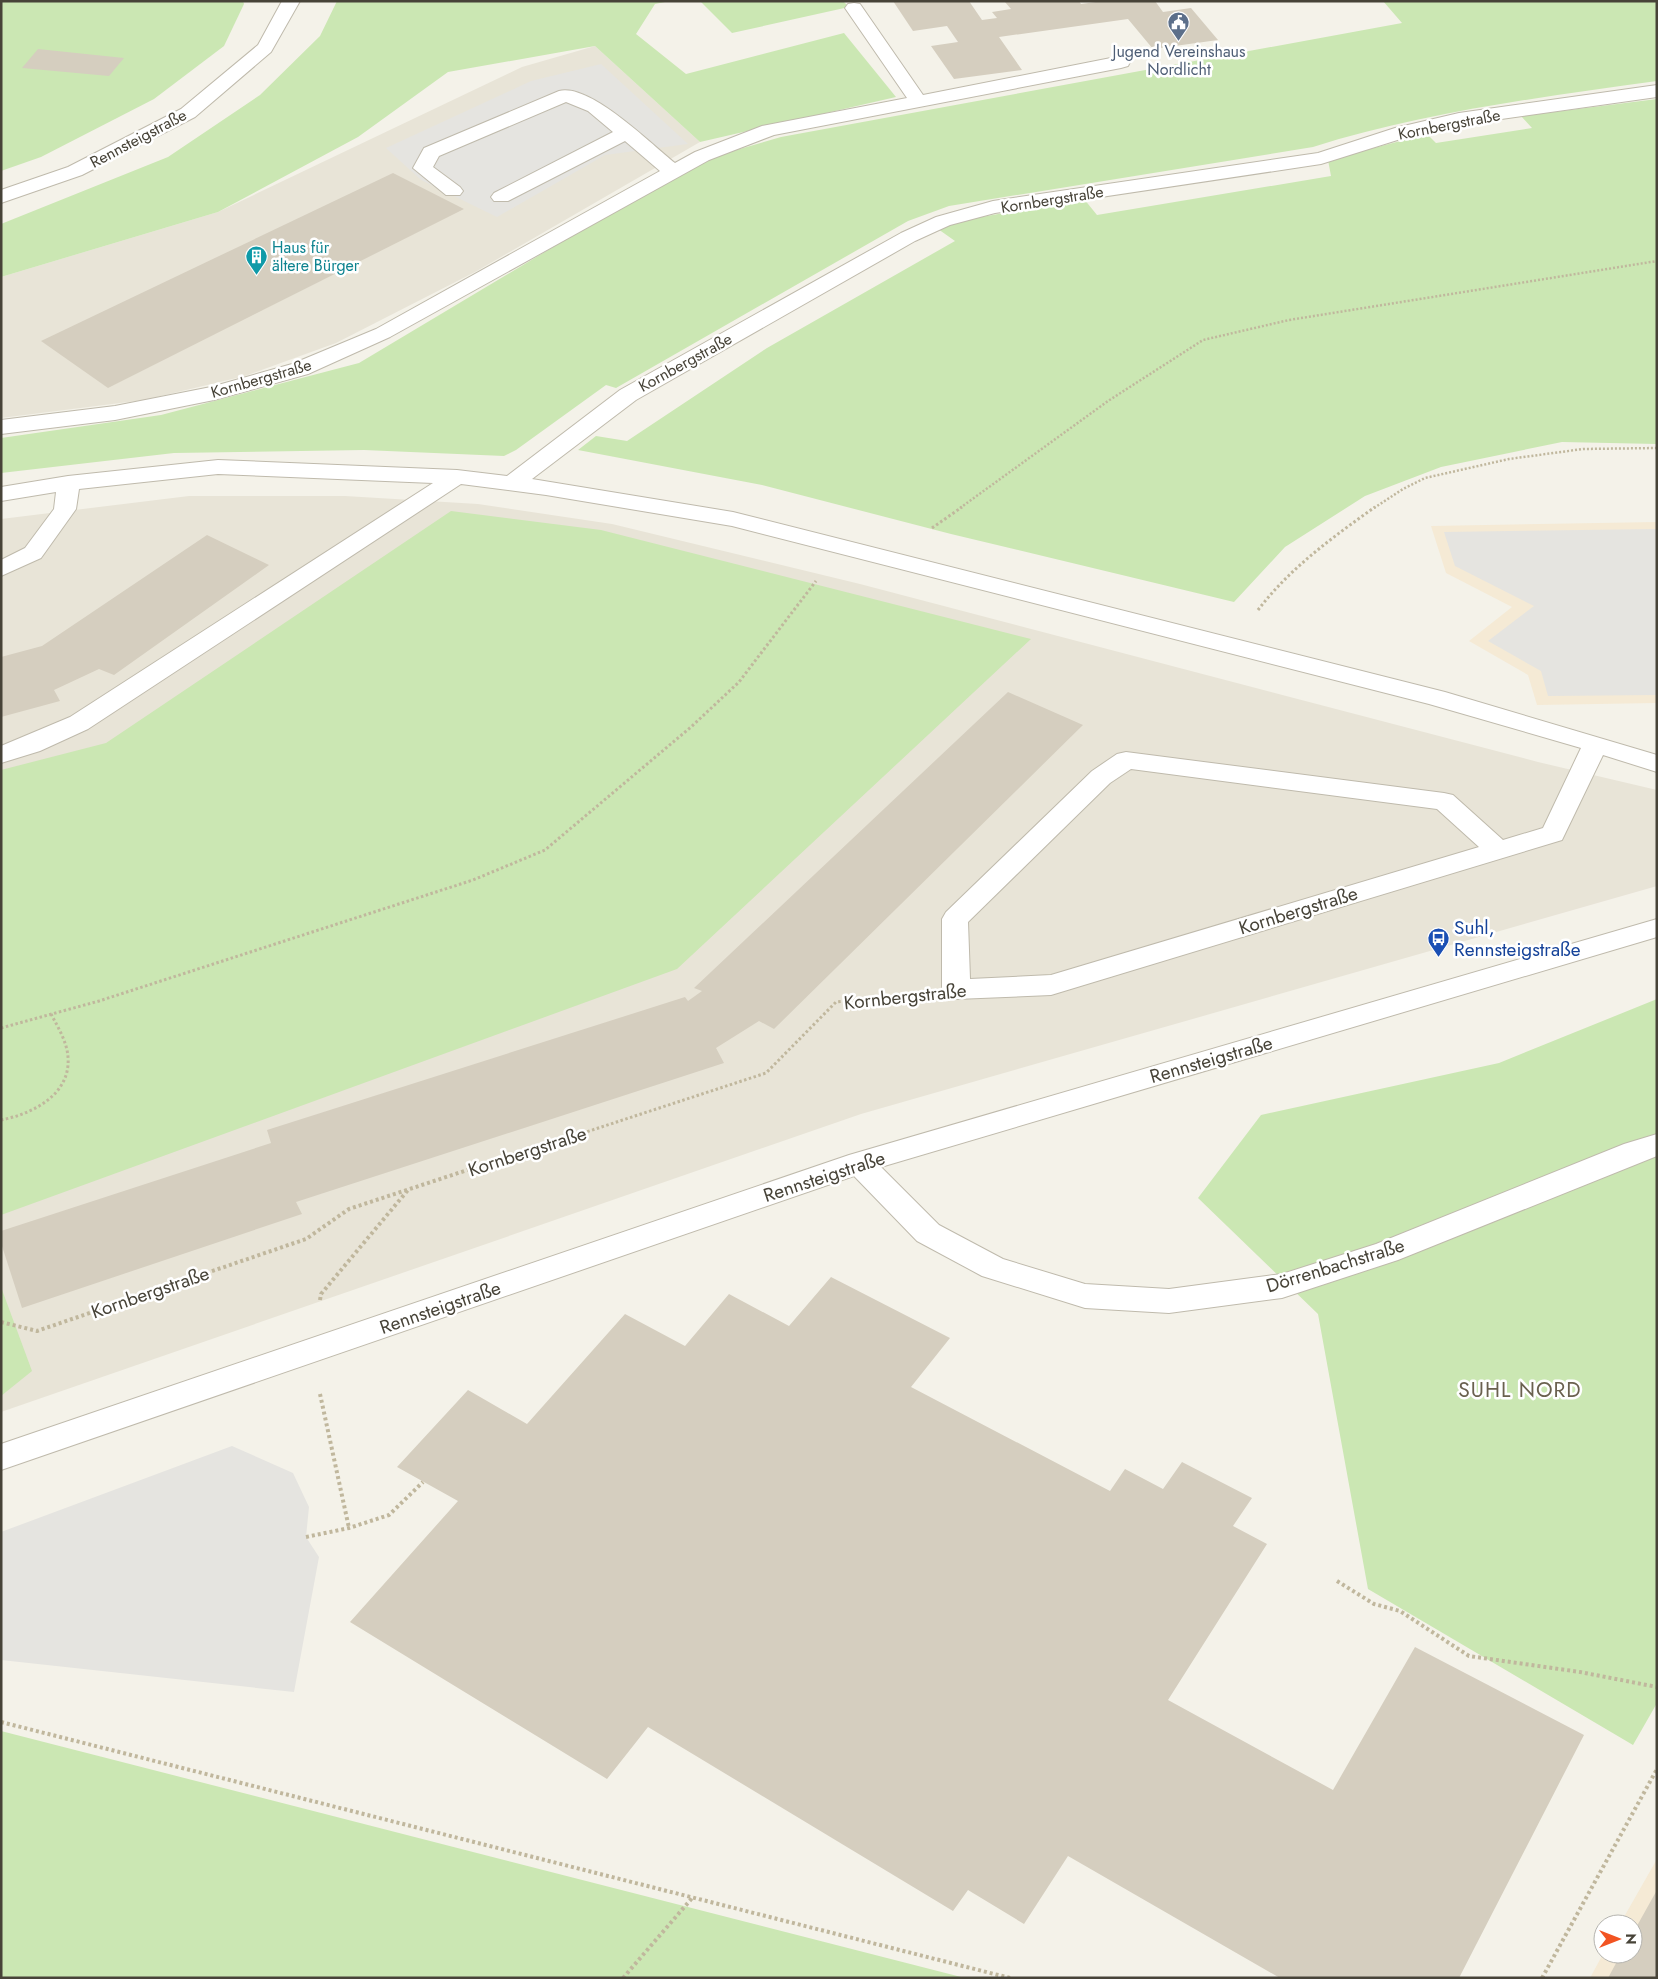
<svg xmlns="http://www.w3.org/2000/svg" width="1658" height="1979" font-family="Jost,sans-serif">
  <style>
    .residential { fill: #e8e4d7 }
    .commercial { fill: #f5ead5 }
    .green { fill: #cbe7b3 }
    .parking { fill: #e5e4e0 }
    .building { fill: #d5cebf }
    .lines { fill: none; stroke-linecap: round; stroke-linejoin: round }
    .minor-casing { stroke: #bfbaac; stroke-width: 2 }
    .path-far2 { stroke: #c0b79d; stroke-width: 2.5; stroke-dasharray: 2 2; stroke-linecap: butt }
    .path-far1 { stroke: #c0b79d; stroke-width: 3; stroke-dasharray: 2.5 2.5; stroke-linecap: butt }
    .path { stroke: #c0b79d; stroke-width: 4; stroke-dasharray: 3 3; stroke-linecap: butt }
    .minor { fill: #fff; fill-rule: evenodd }
    .labels { text-anchor: middle; stroke-width: 5; stroke-linejoin: round; paint-order: stroke }
    .far-service-label { font-size: 16px; fill: #4e5e75; stroke: #fff }
    .far-street-label { font-size: 16px; fill: #474338; stroke: #fff }
    .far-culture-label { font-size: 16px; fill: #0d838f; stroke: #fff; text-anchor: start }
    .street-label { font-size: 19px; fill: #474338; stroke: #fff }
    .transit-label { font-size: 19px; fill: #164399; stroke: #fff; text-anchor: start }
    .quarter-label { font-size: 21px; letter-spacing: 1px; fill: #6a614f; stroke: #fff }
  </style>
  <rect width="100%" height="100%" fill="#f4f2e9"/>
  <g class="residential">
    <polygon points="595,46 700,142 475,272 336,343 245,376 144,400 1,418 1,277 218,212 522,67"/>
    <polygon points="189,496 345,496 478,504 612,524 860,584 1538,762 1657,790 1657,886 861,1114 1,1412 1,519"/>
  </g>
  <g class="commercial">
    <polygon points="1657,522 1657,703 1537,705 1528,675 1469,641 1512,607 1446,573 1431,526"/>
    <polygon points="1657,1859 1657,1978 1590,1978 1603,1954 1633,1954 1633,1924 1620,1924"/>
  </g>
  <g class="green">
    <polygon points="1,1 243,1 244,4 224,46 154,99 41,157 1,171"/>
    <polygon points="337,1 670,1 655,4 636,34 686,74 844,33 896,97 700,142 595,46 448,72 358,137 218,212 1,277 1,224 168,157 260,95 320,36"/>
    <polygon points="843,1 849,7 732,33 701,2"/>
    <path d="M 1383,1 L 1657,1 L 1657,81 C 1542,97 1424,112 1313,147 L 949,206 L 908,221 L 616,388 L 606,385 L 516,450 L 504,456 L 364,450 L 174,453 L 1,473 L 1,438 L 161,415 L 359,363 L 605,216 L 719,155 L 781,137 L 1402,23 Z"/>
    <polygon points="1657,99 1657,444 1562,442 1441,467 1365,496 1285,547 1234,602 951,534 762,485 578,450 596,436 627,441 767,348 955,241 938,229 970,219 1084,199 1097,215 1331,176 1328,160 1427,134 1436,143 1532,128 1521,116"/>
    <polygon points="451,511 601,530 1031,639 677,969 1,1215 1,770 106,743"/>
    <polygon points="1657,999 1657,1703 1633,1745 1368,1589 1318,1314 1198,1198 1261,1115 1499,1063"/>
    <polygon points="1,1287 32,1371 1,1396"/>
    <polygon points="1,1731 965,1978 1,1978"/>
  </g>
  <g class="parking">
    <polygon points="601,64 688,144 605,155 497,217 421,180 386,148 531,81"/>
    <polygon points="1657,529 1657,695 1548,696 1541,671 1488,641 1534,606 1455,566 1444,532"/>
    <polygon points="232,1446 293,1473 309,1507 306,1537 319,1557 294,1692 1,1660 1,1532"/>
  </g>
  <g class="building">
    <polygon points="893,1 969,1 982,20 997,18 992,12 1011,9 1005,2 1011,1 1079,1 1081,4 1103,1 1155,1 1163,12 1191,8 1218,40 1153,49 1128,19 999,37 1022,70 954,79 931,46 958,42 947,26 913,31"/>
    <polygon points="38,49 124,58 109,76 22,68"/>
    <polygon points="393,173 464,209 108,388 41,341"/>
    <polygon points="207,535 269,565 114,675 99,669 54,690 60,701 1,717 1,657 42,646"/>
    <polygon points="1008,692 1083,725 774,1029 759,1021 716,1048 724,1063 296,1202 302,1214 22,1308 1,1243 1,1231 271,1143 267,1130 685,997 688,1001 702,991 694,988"/>
    <polygon points="831,1277 950,1338 911,1387 1110,1491 1125,1469 1163,1489 1182,1462 1252,1498 1233,1526 1267,1544 1168,1700 1333,1790 1415,1647 1584,1735 1459,1978 1280,1978 1068,1856 1024,1924 968,1890 953,1911 648,1727 607,1779 350,1622 458,1501 397,1467 468,1390 527,1424 625,1314 685,1346 729,1294 789,1326"/>
    <polygon points="1657,1890 1657,1978 1608,1978 1621,1954 1633,1954 1633,1933"/>
  </g>
  <g class="lines">
    <defs>
      <g id="minor">
        <polygon points="282,1 300,1 271,52 195,117 82,175 1,203 1,190 68,167 181,109 258,45"/>
        <path d="M 854,3 L 860,4 L 923,95 L 1121,56 L 1128,58 L 1130,62 L 1128,66 L 1121,68 L 774,135 L 709,160 L 390,337 L 308,374 L 214,400 L 115,420 L 1,434 L 1,420 L 115,406 L 211,387 L 292,364 L 376,329 L 660,171 L 625,141 L 508,201 L 494,201 L 491,197 L 494,193 L 613,132 L 588,111 L 566,102 L 439,156 L 433,167 L 460,187 L 463,191 L 460,195 L 446,195 L 413,168 L 424,148 L 559,91 C 590,83 651,144 675,163 L 695,152 L 762,126 L 907,98 L 845,8 L 848,4 Z"/>
        <path d="M 1657,85 L 1657,97 L 1459,125 L 1407,137 L 1321,164 L 995,213 L 950,225 L 915,241 L 636,400 L 532,479 L 733,512 L 1445,692 L 1657,755 L 1657,772 L 1603,755 L 1562,840 L 1051,995 L 956,999 L 946,996 L 942,989 L 942,919 L 946,912 L 1092,771 L 1117,754 L 1126,752 L 1444,793 L 1453,795 L 1503,840 L 1543,828 L 1581,748 L 1429,704 L 732,526 L 546,495 L 461,484 L 88,729 L 40,751 L 1,763 L 1,746 L 70,717 L 433,483 L 218,474 L 79,489 L 76,509 L 41,558 L 1,576 L 1,560 L 25,548 L 54,509 L 56,492 L 1,501 L 1,487 L 68,476 L 218,460 L 457,470 L 507,476 L 620,390 L 901,233 L 936,217 L 993,201 L 1318,153 L 1395,128 L 1459,113 ZM 1131,769 L 1437,809 L 1479,847 L 1051,975 L 970,979 L 968,922 L 1110,783 Z"/>
        <polygon points="1657,919 1657,937 881,1167 939,1225 1003,1259 1085,1284 1169,1289 1282,1274 1376,1244 1624,1144 1657,1134 1657,1156 1398,1260 1282,1298 1169,1313 1085,1308 982,1276 917,1241 854,1176 1,1470 1,1444 849,1155"/>
      </g>
    </defs>
    <use href="#minor" class="minor-casing"/>
    <g class="path-far2">
      <polyline points="960,508 1108,401 1203,340 1289,320 1657,261"/>
      <polyline points="1374,508 1403,489 1425,478 1509,459 1583,449 1657,448"/>
    </g>
    <g class="path-far1">
      <polyline points="932,528 962,507"/>
      <path d="M 1258,610 C 1290,568 1333,537 1375,507"/>
      <polyline points="1,1028 99,1001 473,880 545,850 691,727 739,682 816,581"/>
      <path d="M 1,1120 C 32,1114 71,1095 68,1057 C 67,1042 58,1027 51,1014"/>
      <polyline points="516,1155 766,1073 836,1002 910,994"/>
    </g>
    <g class="path">
      <polyline points="320,1300 321,1294 408,1190"/>
      <polyline points="1,1322 37,1331 306,1239 349,1209 519,1153"/>
      <polyline points="320,1394 349,1528"/>
      <polyline points="306,1537 349,1528 389,1515 423,1482"/>
      <polyline points="1337,1581 1374,1604 1400,1611 1469,1656 1580,1672 1657,1687"/>
      <polyline points="1,1722 1010,1978"/>
      <polyline points="623,1978 693,1897"/>
      <polyline points="1542,1978 1657,1769"/>
    </g>
    <use href="#minor" class="minor"/>
  </g>
  <defs>
    <symbol id="civic-pin" viewBox="-11 -11 22 30"><path d="M0 17L-7.5 6A9.5 9.5 0 1 1 7.5 6Z" fill="#5c6f8a" stroke="#fff"/><path d="M-.6-6.5H3V-4.5H.6V-3L4-1V1h2V6H-6V1h2V-1L-.6-3ZM-1.2 2.5V6h2.4V2.5Z" fill="#fff"/></symbol>
    <symbol id="building-pin" viewBox="-11 -11 22 30"><path d="M0 17L-7.5 6A9.5 9.5 0 1 1 7.5 6Z" fill="#0f9aa8" stroke="#fff"/><path d="M-4-6H4V6H1V3H-1V6H-4ZM-2.5-4.3h1.7v1.8h-1.7ZM.8-4.3h1.7v1.8H.8ZM-2.5-1h1.7V.8h-1.7ZM.8-1h1.7V.8H.8Z" fill="#fff"/></symbol>
    <symbol id="bus-pin" viewBox="-11 -11 22 30"><path d="M0 17L-7.5 6A9.5 9.5 0 1 1 7.5 6Z" fill="#1a4fb4" stroke="#fff"/><path d="M-5-6H5V4H4V6H2V4H-2V6H-4V4H-5ZM-3.5-4V0h7V-4ZM-3.5 1.2v1.5H-2V1.2ZM2 1.2v1.5H3.5V1.2Z" fill="#fff"/></symbol>
  </defs>
  <g fill-rule="evenodd">
    <use href="#civic-pin" x="1166" y="10" width="25" height="34"/>
    <use href="#building-pin" x="244" y="244" width="25" height="34"/>
    <use href="#bus-pin" x="1426" y="926" width="25" height="34"/>
  </g>
  <g class="labels">
    <g class="far-service-label">
      <text x="1179" y="57">Jugend Vereinshaus<tspan x="1179" dy="18">Nordlicht</tspan></text>
    </g>
    <g class="far-street-label">
      <text transform="translate(1449 124) rotate(-11)" y="6">Kornbergstraße</text>
      <text transform="translate(138 138) rotate(-28)" y="6">Rennsteigstraße</text>
      <text transform="translate(1052 199) rotate(-9)" y="6">Kornbergstraße</text>
      <text transform="translate(685 362) rotate(-29)" y="6">Kornbergstraße</text>
      <text transform="translate(261 378) rotate(-16)" y="6">Kornbergstraße</text>
    </g>
    <g class="far-culture-label">
      <text x="272" y="253">Haus für<tspan x="272" dy="18">ältere Bürger</tspan></text>
    </g>
    <g class="street-label">
      <text transform="translate(1298 910) rotate(-17)" y="7">Kornbergstraße</text>
      <text transform="translate(905 996) rotate(-6)" y="7">Kornbergstraße</text>
      <text transform="translate(1211 1059) rotate(-16)" y="7">Rennsteigstraße</text>
      <text transform="translate(527 1151) rotate(-18)" y="7">Kornbergstraße</text>
      <text transform="translate(824 1176) rotate(-18)" y="7">Rennsteigstraße</text>
      <text transform="translate(1335 1265) rotate(-17)" y="7">Dörrenbachstraße</text>
      <text transform="translate(150 1292) rotate(-19)" y="7">Kornbergstraße</text>
      <text transform="translate(440 1307) rotate(-19)" y="7">Rennsteigstraße</text>
    </g>
    <g class="transit-label">
      <text x="1454" y="934">Suhl,<tspan x="1454" dy="22">Rennsteigstraße</tspan></text>
    </g>
    <g class="quarter-label">
      <text x="1520" y="1397">SUHL NORD</text>
    </g>
  </g>
  <rect width="1658" height="1979" fill="none" stroke="#474338" stroke-width="5"/>
  <g transform="translate(1618 1939) rotate(90)"><circle r="24" fill="#ffffff" stroke="#b5b4af"/>
  <path d="M0-4L9 19L0 12L-9 19Z" fill="#f25422"/>
  <text y="-8" font-size="14" font-weight="bold" text-anchor="middle" fill="#474338">N</text>
  </g>
</svg>
